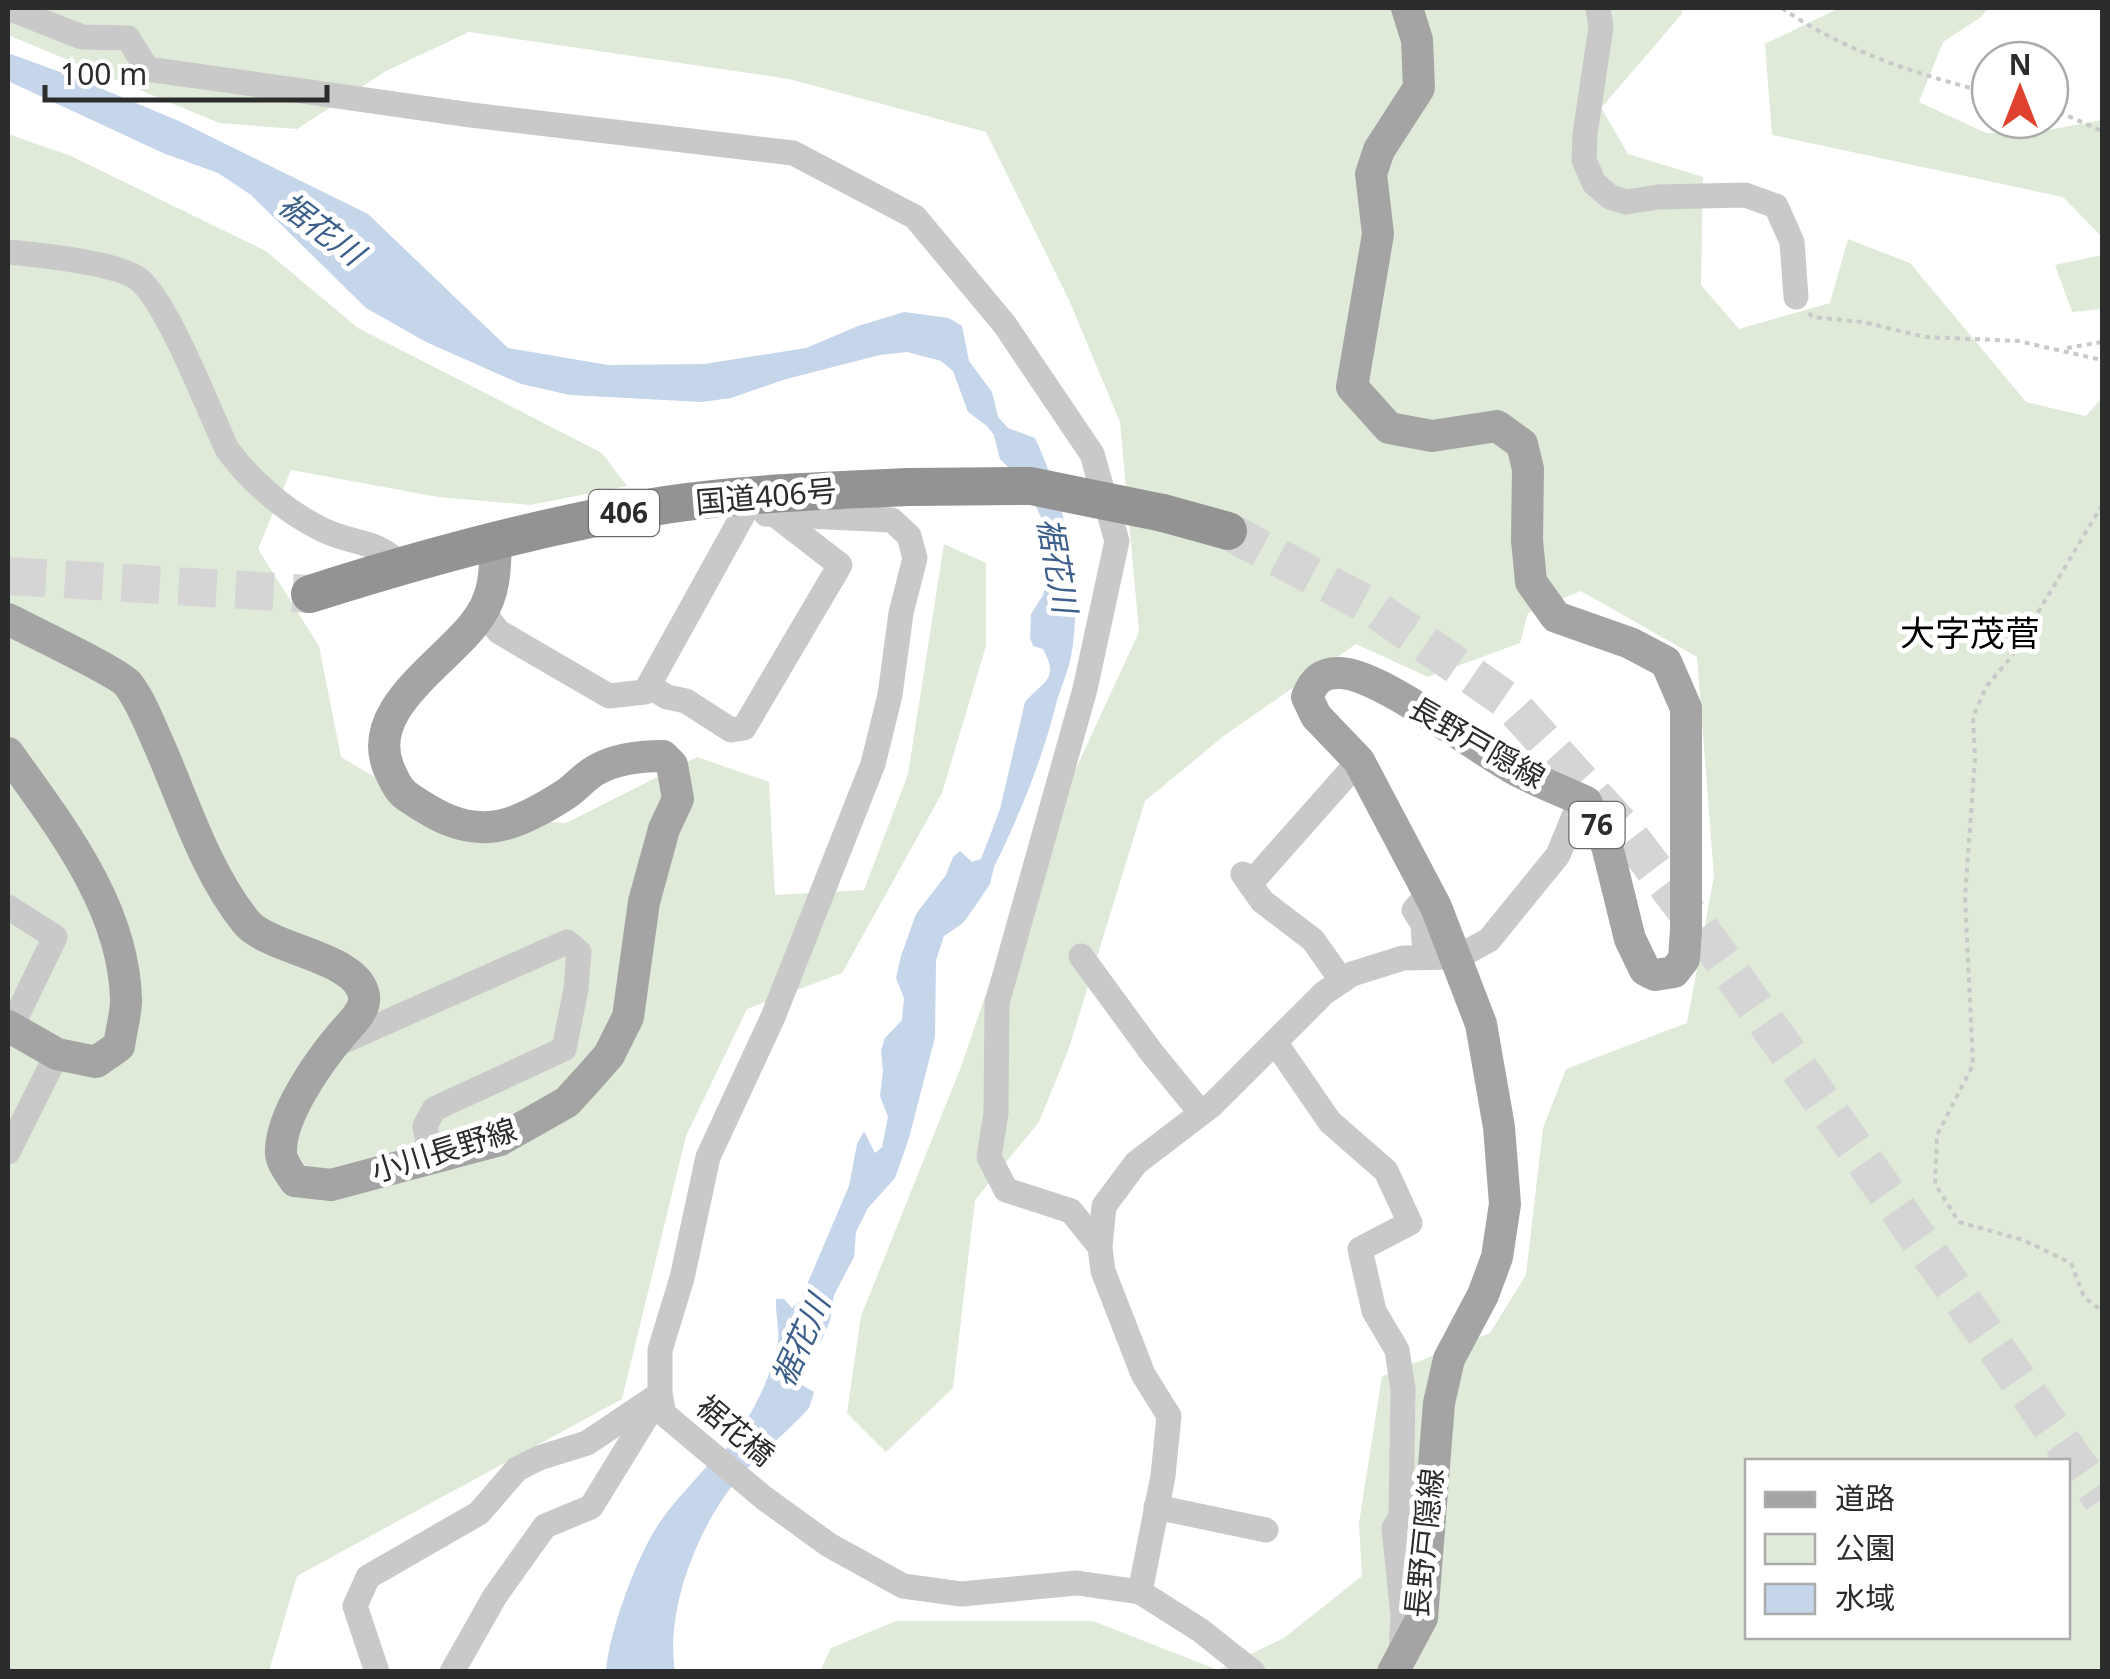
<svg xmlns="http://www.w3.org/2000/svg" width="2110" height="1679" font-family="'Noto Sans','Noto Sans JP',sans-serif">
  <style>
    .green { fill: #dfead9; fill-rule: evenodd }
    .water { fill: #c5d5ea }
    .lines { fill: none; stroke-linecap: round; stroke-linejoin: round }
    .highway-tunnel { stroke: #d5d5d5; stroke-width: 38; stroke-dasharray: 38 19; stroke-linecap: butt }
    .path { stroke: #c9c9c9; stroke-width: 4; stroke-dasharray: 5 5; stroke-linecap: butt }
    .minor { stroke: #c9c9c9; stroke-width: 25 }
    .major { stroke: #a4a4a4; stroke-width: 32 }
    .highway { stroke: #939393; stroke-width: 38 }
    .highway-bridge { stroke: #939393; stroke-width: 38 }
    .labels { text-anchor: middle; stroke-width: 10; stroke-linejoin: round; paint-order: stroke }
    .shield { fill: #fff; stroke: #6b6b6b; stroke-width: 2.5 }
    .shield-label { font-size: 28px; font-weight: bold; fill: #2c2c2c }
    .street-label { font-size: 30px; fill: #2c2c2c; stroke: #fff }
    .water-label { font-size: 32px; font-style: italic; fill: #3c5f8b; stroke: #fff }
    .quarter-label { font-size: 35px; fill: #000; stroke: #fff }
  </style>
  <rect width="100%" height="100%" fill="#fff"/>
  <g class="green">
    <path d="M 8,8 L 1683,8 L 1681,15 L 1601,108 L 1628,154 L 1703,177 L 1701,285 L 1739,329 L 1830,303 L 1848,239 L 1910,263 L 2026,402 L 2086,416 L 2102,398 L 2102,1671 L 820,1671 L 831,1648 L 896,1621 L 1093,1621 L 1218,1670 L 1284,1638 L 1362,1576 L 1359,1523 L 1382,1376 L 1490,1333 L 1526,1275 L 1543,1128 L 1566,1069 L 1687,1023 L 1714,876 L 1697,657 L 1581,591 L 1528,613 L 1520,643 L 1428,677 L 1356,644 L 1225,735 L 1145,801 L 1069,1048 L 1039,1122 L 975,1200 L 953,1388 L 886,1452 L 847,1413 L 861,1316 L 961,1067 L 1025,879 L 1139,632 L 1120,422 L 1069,300 L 986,132 L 789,79 L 469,32 L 386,71 L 297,129 L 219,123 L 8,35 ZM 1748,1462 L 2068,1462 L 2068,1636 L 1748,1636 Z"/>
    <polygon points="1839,8 1988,8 1981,17 1943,42 1919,102 1986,133 2032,133 2102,120 2102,237 2063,197 1772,135 1765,44"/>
    <polygon points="8,134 71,156 266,251 358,328 602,453 627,486 530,505 438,497 291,470 258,549 319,646 341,757 439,815 566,823 697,757 769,782 775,895 864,890 908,774 944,544 986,563 986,646 942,793 842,973 747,1009 686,1136 622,1399 297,1576 269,1671 8,1672"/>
    <polygon points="2102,255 2102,309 2072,312 2055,265"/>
  </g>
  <path class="water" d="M 8,53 L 71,76 L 179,121 L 368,214 L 508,348 L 608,365 L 704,364 L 806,348 L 858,326 L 904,312 L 949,318 L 962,326 L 969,361 L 992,392 L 998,417 L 1008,428 L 1035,438 C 1065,502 1084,586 1071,657 C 1067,675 1059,691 1055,708 C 1041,763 1019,816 994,867 L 990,884 L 976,905 L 963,923 L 944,936 L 936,960 L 935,1037 L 909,1138 L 895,1178 L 868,1208 L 856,1232 L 854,1257 L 834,1295 L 830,1321 L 821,1342 L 798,1372 L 800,1384 L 814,1392 L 809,1408 C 782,1438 747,1463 724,1497 C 692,1544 666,1615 675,1671 L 606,1671 C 609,1633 636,1558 658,1525 C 673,1502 695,1481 713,1459 L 717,1459 C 743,1433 770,1383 777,1347 C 781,1330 775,1316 776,1299 L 784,1299 L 792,1308 L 800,1301 L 849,1186 L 857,1144 L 864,1131 L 875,1153 L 882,1147 L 888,1117 L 880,1096 L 883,1071 L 881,1050 L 885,1038 L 902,1020 L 904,998 L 896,978 L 901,956 L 916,914 L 946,875 L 953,857 L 960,851 L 972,862 L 981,859 L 1000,809 L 1025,702 C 1043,681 1060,680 1043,649 L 1033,646 L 1030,638 L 1031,614 L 1043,595 L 1051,565 L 1050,538 L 1027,486 L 1000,459 L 994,435 L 987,426 L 968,412 L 953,371 L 941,361 L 907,352 L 880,355 L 786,379 L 731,398 L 702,402 L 570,395 L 521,384 L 426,342 L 366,308 L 251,195 L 218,173 L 163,153 L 8,81 Z"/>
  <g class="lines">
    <g class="highway-tunnel">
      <polyline points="1228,531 1372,607 1508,701 1623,828 1709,941 2102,1499"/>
      <polyline points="8,576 310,594"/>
    </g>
    <g class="path">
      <path d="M 1782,8 C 1843,51 1919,75 1990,93"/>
      <polyline points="2050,108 2102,131"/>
      <polyline points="1809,313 1812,317 1863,322 1925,337 2018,341 2102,360"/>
      <polyline points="2067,348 2102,342"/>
      <polyline points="2102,505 2012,656 1986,687 1973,717 1975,759 1965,896 1973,1065 1937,1135 1935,1184 1959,1222 2023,1240 2071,1263 2084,1297 2102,1311"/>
    </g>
    <g class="minor">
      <polyline points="8,8 82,37 128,38 147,69 471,115 793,153 915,217 1005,325 1092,454 1117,541 1085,689 997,1003 996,1113 989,1157 1006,1190 1071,1211 1100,1247"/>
      <polyline points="1598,8 1601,27 1585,134 1584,160 1594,183 1610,197 1626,202 1658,197 1745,195 1776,206 1792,242 1796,297"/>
      <path d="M 8,252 C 38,255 113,262 137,278 C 166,298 209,411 227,449 C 250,481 286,512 323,530 C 354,545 374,538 401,565"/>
      <polyline points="483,612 499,632 609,696 645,692 754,495 766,514 892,520 909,536 915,558 901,613 890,695 873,764 773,1017 708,1157 682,1278 660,1350 660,1394 664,1414 764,1498 829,1545 903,1586 961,1594 1077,1583 1140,1592 1200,1630 1253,1672"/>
      <polyline points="649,686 667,697 686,701 731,730 744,728 840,565 778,517"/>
      <polyline points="1243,874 1262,901 1313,940 1342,981"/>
      <polyline points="1250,884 1359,761"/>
      <polyline points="8,907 55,937 11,1028"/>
      <polyline points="1081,956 1152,1053 1201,1113"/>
      <polyline points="1425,957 1423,924 1414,910 1430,892"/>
      <polyline points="1275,1042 1330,1122 1386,1171 1410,1223 1360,1249 1374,1311 1397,1350 1403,1389 1401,1516 1394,1528 1403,1616 1401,1655"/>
      <polyline points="337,1044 567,942 579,952 576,989 564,1049 434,1109 425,1126 431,1157"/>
      <polyline points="8,1152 57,1054"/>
      <polyline points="1156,1507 1266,1530"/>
      <polyline points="1140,1592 1163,1476 1169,1416 1143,1374 1103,1271 1100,1247 1104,1206 1136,1163 1212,1105 1324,993 1352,974 1403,958 1458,957 1489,940 1558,855 1581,799"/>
      <polyline points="377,1672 355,1606 368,1577 479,1513 517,1469 539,1458 587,1443 660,1394"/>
      <polyline points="452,1672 495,1596 545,1526 591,1507 655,1403"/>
    </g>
    <g class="major">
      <path d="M 8,619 C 27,629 118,672 128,684 C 141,701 150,725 159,745 C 185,804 205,871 246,922 C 270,951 358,956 364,996 C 366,1011 351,1023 342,1034 C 319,1061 279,1117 281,1154 C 282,1163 290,1173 295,1181 L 331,1185 L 500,1140 L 567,1102 L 595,1071 L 609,1055 L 628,1017 L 644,902 L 664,829 L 678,799 L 672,765 L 663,756 C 641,756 615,759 596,770 C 585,776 576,787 566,794 C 546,807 513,826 489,827 C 459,829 435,815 411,799 C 399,792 395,782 389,769 C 362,706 453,660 481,614 C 496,591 495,565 496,540"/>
      <path d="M 8,753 C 59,825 124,906 126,1000 C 126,1015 121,1031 119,1046 L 96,1062 L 57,1054 L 8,1026"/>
      <path d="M 1393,1672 L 1422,1618 L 1439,1403 L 1449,1359 L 1483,1295 L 1497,1257 L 1505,1204 L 1499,1127 L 1481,1024 L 1436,907 L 1359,761 L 1316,716 L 1307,697 C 1314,680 1322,672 1341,673 C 1381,675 1476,748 1516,770 C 1538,782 1563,791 1586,802 L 1607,846 L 1630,939 L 1645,970 L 1655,975 L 1674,972 L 1684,959 L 1686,930 L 1686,708 L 1666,662 L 1630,643 L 1556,617 L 1531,582 L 1527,540 L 1528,469 L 1522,444 L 1497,426 L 1432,436 L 1389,428 L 1352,387 L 1378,234 L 1371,174 L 1379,150 L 1419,88 L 1417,40 L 1407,8"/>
    </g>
    <g class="highway">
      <polyline points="1163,513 1228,531"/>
      <path d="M 310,594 C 426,557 544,525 665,505 C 746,493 827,491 909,487"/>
    </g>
    <polyline class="highway-bridge" points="909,487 1031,486 1163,513"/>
  </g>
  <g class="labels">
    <g class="shield">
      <rect x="589" y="490" width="70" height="46" rx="8"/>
      <rect x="1569.5" y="802" width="55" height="46" rx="8"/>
    </g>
    <g class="shield-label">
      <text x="624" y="523">406</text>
      <text x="1597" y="835">76</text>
    </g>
    <g class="street-label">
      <text transform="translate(766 497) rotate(-5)" y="10">国道406号</text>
      <text transform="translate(1477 743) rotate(30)" y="10">長野戸隠線</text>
      <text transform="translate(444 1151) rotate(-17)" y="10">小川長野線</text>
      <text transform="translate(735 1431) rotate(40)" y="10">裾花橋</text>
      <text transform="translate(1425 1543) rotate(-84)" y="10">長野戸隠線</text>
    </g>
    <g class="water-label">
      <text transform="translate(321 229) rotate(37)" y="11">裾花川</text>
      <text transform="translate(1057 565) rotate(80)" y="11">裾花川</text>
      <text transform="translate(801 1341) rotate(-66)" y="11">裾花川</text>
    </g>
    <g class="quarter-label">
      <text x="1970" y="646">大字茂菅</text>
    </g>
  </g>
  <rect width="2110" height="1679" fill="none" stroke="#2c2c2c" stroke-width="20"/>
  <rect x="1745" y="1459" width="325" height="180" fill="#ffffff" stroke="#ababab" stroke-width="2.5"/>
  <rect x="1765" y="1492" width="50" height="15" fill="#a4a4a4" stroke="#ababab" stroke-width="2.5"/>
  <text x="1835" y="1509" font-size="30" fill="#2c2c2c">道路</text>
  <rect x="1765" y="1534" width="50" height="30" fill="#dfead9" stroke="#ababab" stroke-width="2.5"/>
  <text x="1835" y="1559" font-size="30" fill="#2c2c2c">公園</text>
  <rect x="1765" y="1584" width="50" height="30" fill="#c5d5ea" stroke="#ababab" stroke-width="2.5"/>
  <text x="1835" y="1609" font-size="30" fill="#2c2c2c">水域</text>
  <g transform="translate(2020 90)"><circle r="48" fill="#ffffff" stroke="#ababab" stroke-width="2.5"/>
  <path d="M0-8L18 38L0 25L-18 38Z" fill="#e1422f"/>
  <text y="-15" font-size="28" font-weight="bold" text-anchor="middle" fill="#2c2c2c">N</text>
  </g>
  <path d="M45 85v15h282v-15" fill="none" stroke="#2c2c2c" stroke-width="5"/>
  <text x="60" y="85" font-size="30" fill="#2c2c2c" stroke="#ffffff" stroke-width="8" paint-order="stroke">100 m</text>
</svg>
